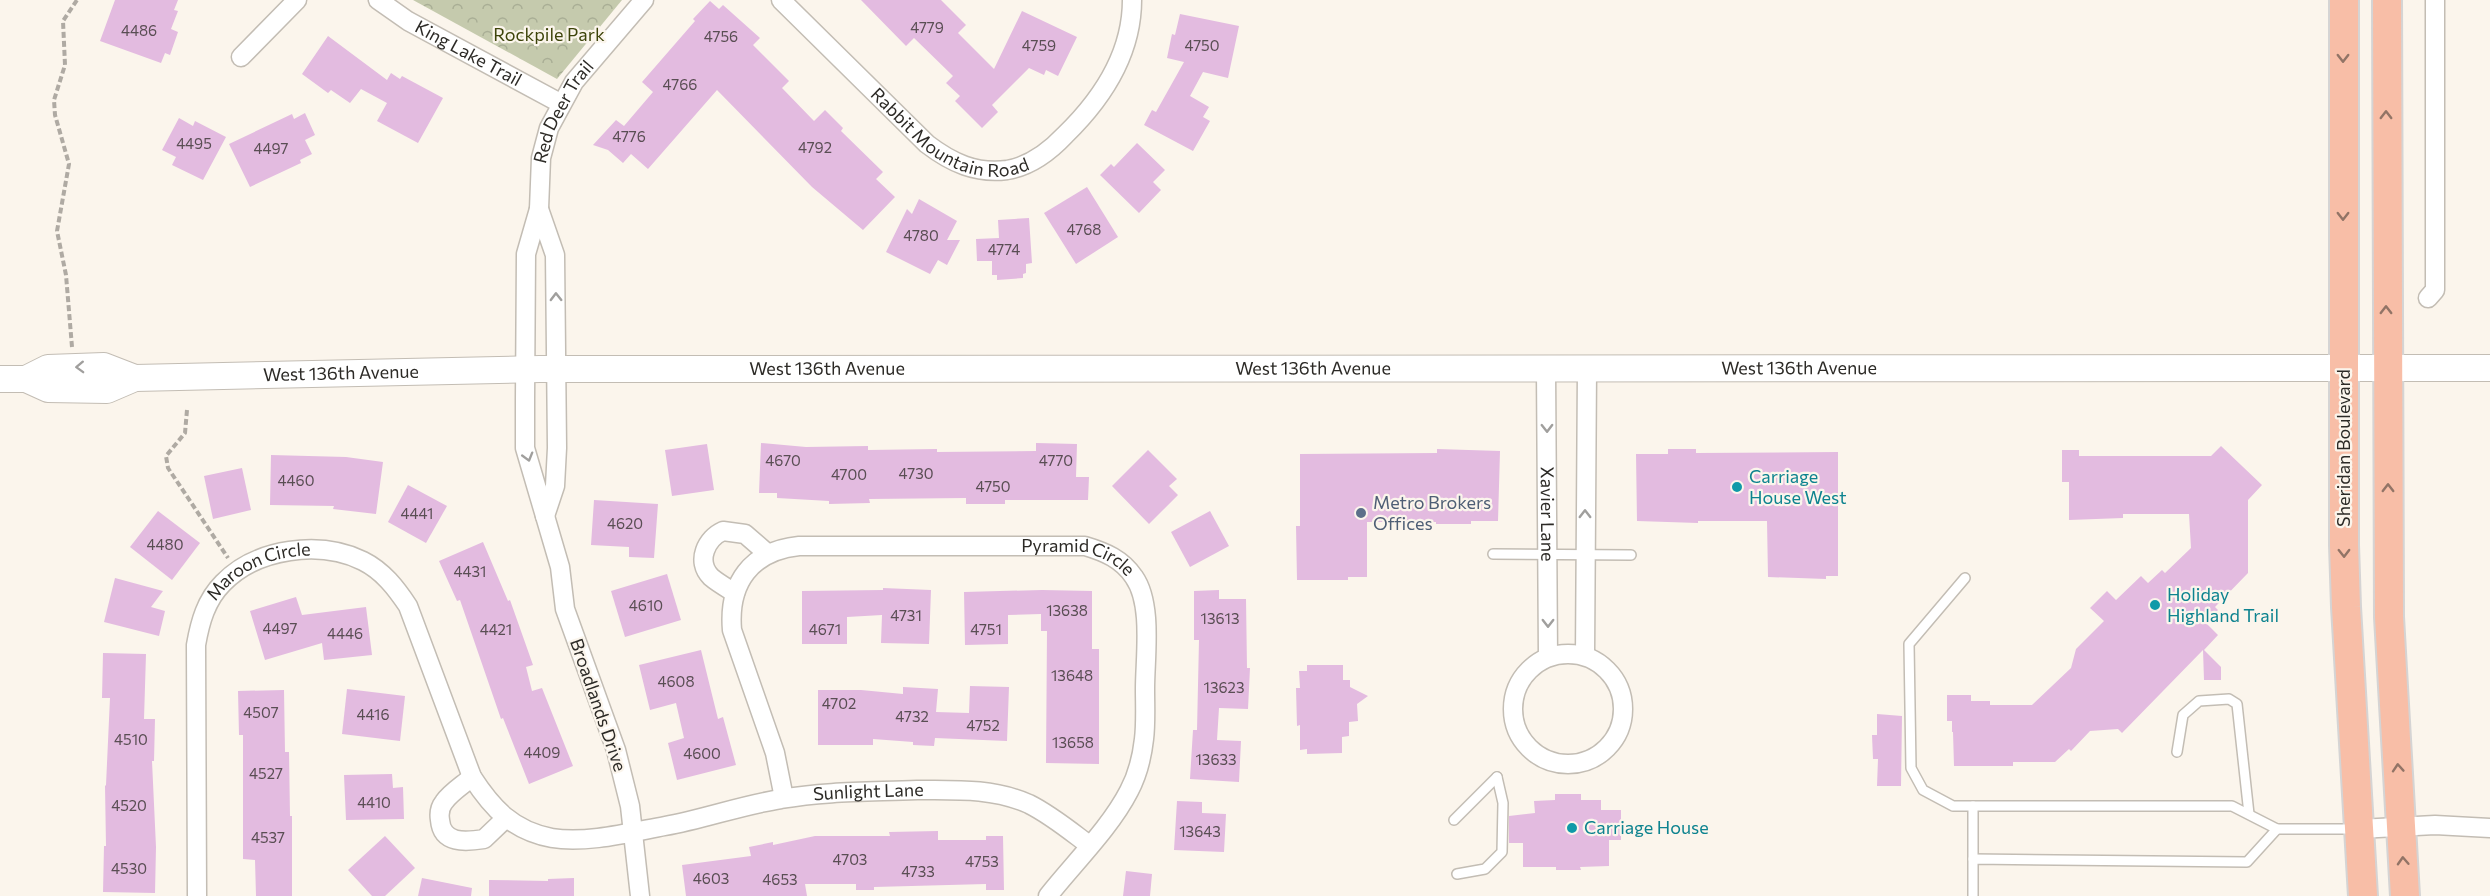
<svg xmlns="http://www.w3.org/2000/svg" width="2490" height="896" font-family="Commissioner,sans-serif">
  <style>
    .park { fill: url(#park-crowns) }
    .building { fill: #e3bbe0 }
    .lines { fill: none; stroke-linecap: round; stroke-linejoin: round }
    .lane-casing { stroke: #c3bdb4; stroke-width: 12 }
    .street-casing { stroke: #c3bdb4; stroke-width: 21 }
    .secondary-casing { stroke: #c3bdb4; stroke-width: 28 }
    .primary-casing { stroke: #d5d4d4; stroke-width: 32 }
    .path { stroke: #afaaa3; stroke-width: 4; stroke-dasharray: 6 3; stroke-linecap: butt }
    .lane { stroke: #fff; stroke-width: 9 }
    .street { stroke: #fff; stroke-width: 18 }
    .secondary { stroke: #fff; stroke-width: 26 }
    .primary { stroke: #f8bea7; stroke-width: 28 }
    .oneway { stroke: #927466 }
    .oneway2 { stroke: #a09f9d }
    .culture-dot { fill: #0f9aa8; stroke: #fbf5ec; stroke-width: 2 }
    .service-dot { fill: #5c6f8a; stroke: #fbf5ec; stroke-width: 2 }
    .labels { text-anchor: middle; stroke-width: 4.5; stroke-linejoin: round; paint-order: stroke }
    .number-label { font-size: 15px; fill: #5a4e54 }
    .park-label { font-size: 18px; fill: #3d440a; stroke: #fbf5ec }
    .street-label { font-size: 18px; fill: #2c2a26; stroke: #fbf5ec }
    .culture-label { font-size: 18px; fill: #0d838f; stroke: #fbf5ec; text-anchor: start }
    .service-label { font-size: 18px; fill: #4e5e75; stroke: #fbf5ec; text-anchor: start }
  </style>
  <defs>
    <pattern id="park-crowns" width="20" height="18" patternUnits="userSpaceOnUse" patternTransform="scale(1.5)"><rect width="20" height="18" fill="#c5caad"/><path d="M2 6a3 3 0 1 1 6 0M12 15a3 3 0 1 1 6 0" fill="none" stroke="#a9ae95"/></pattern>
  </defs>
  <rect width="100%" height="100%" fill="#fbf5ec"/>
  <polygon class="park" points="413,0 622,0 557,79"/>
  <g class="building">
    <polygon points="115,0 178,0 174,10 178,11 171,29 178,32 170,55 165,53 161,63 100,41"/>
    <polygon points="861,0 941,0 966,25 958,33 994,69 1022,11 1077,37 1058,76 1046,70 1044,75 1029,68 992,105 998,112 982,128 955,101 960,96 946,83 953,76 914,38 906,46"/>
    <polygon points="710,1 719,9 723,5 760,38 753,45 789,81 782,88 814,121 825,110 843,128 841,131 883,172 876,179 895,197 863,230 812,187 717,90 648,169 631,154 623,163 608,150 593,145 616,120 624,126 653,92 642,82 695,21 693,19"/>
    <polygon points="1180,14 1239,26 1228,78 1203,72 1190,96 1209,107 1203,117 1210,121 1193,151 1144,125 1152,110 1156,112 1184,62 1167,58 1172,34 1175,35"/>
    <polygon points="328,36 387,80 391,73 400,79 402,76 443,98 418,143 377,121 387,103 361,89 350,103 331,90 328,93 302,74"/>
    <polygon points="305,113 315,135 305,140 312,154 300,160 301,163 250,187 229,144 292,114 294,119"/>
    <polygon points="179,118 193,126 195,121 226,137 203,180 172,165 176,157 162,150"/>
    <polygon points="1137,143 1165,170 1153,182 1161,190 1139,213 1100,175 1111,164 1114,167"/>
    <polygon points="1087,187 1118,237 1076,264 1044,213"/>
    <polygon points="919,199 957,221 947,240 960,240 947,265 938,260 930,274 886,252 907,209 912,214"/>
    <polygon points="1029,218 1032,263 1026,264 1026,273 1023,274 1023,278 997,280 997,275 992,275 992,261 977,261 976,239 999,238 998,220"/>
    <polygon points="761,443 806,447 868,446 868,450 937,449 937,452 1036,451 1036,443 1077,444 1076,477 1089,477 1088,500 1005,500 1005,504 966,504 966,498 869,499 870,503 829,504 829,501 777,498 777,493 759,493"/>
    <polygon points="707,444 714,490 672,496 665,450"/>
    <polygon points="2221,446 2262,485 2248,500 2248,573 2215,607 2218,610 2206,623 2218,635 2204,650 2221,667 2221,680 2204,680 2203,650 2122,733 2118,729 2090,731 2071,751 2069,749 2055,762 2013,762 2013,766 1954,766 1953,732 1952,732 1952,721 1947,721 1947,695 1971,695 1971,701 1990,701 1990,705 2032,705 2071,668 2076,649 2104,621 2090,608 2107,591 2116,600 2141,576 2148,583 2162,570 2165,573 2191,548 2189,514 2123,514 2123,518 2069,520 2069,482 2062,482 2062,450 2079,450 2079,456 2211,456"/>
    <polygon points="1437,449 1500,451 1498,521 1471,521 1471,524 1436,524 1436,522 1367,522 1367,577 1348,577 1348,580 1297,580 1296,526 1300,526 1300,454 1437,453"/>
    <polygon points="1668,449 1696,449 1696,453 1838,452 1838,576 1826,576 1826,579 1768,577 1767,521 1698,521 1698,523 1637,521 1636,454 1668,454"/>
    <polygon points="1148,450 1177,479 1169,486 1178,495 1149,524 1112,486"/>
    <polygon points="271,455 346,457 383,462 376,514 333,509 334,506 270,505"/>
    <polygon points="242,468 251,510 213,519 204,476"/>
    <polygon points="408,485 447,506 426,543 388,522"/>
    <polygon points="594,500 658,504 654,558 629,557 629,547 591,545"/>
    <polygon points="158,511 200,543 172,580 130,547"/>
    <polygon points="1210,511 1229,546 1190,567 1171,532"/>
    <polygon points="483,542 508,601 510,600 533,665 526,667 532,691 542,688 573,766 529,784 503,718 501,719 460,600 457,601 439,561"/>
    <polygon points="667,574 681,620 625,637 611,591"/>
    <polygon points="115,578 163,591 151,607 165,611 159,636 104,622"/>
    <polygon points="883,588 931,590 929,644 881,643 882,615 847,617 847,644 802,644 802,591 883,590"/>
    <polygon points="1042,590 1092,591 1092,649 1099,649 1099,764 1046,763 1047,631 1041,631 1041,614 1008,615 1008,644 965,645 964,592"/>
    <polygon points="1219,590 1219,599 1246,599 1247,668 1250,668 1248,709 1219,708 1217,740 1241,741 1239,782 1190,779 1193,730 1197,730 1199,640 1194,640 1194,591"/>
    <polygon points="296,597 302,615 366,607 372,655 324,660 322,643 265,660 250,611"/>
    <polygon points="701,650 718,719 723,717 736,765 677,780 668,743 684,738 676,703 650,710 639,665"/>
    <polygon points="103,653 146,654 144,719 155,719 154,761 152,761 156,847 155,893 103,892 104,846 106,846 105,786 106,785 110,698 102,698"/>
    <polygon points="1307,665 1343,665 1343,680 1350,680 1350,687 1368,696 1357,704 1358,721 1349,722 1349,736 1342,737 1342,753 1307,754 1307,749 1300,750 1300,725 1297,726 1296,688 1300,688 1299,671 1307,671"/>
    <polygon points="970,686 1009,687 1007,741 935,738 934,746 913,745 913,742 873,739 873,745 818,745 818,690 861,690 903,694 903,687 938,689 936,712 969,713"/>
    <polygon points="347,689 405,696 400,741 342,734"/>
    <polygon points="284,690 285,752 289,752 290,816 292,816 292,896 256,896 255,860 243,859 243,735 239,735 238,691"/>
    <polygon points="1877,714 1902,716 1901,786 1877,786 1878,759 1873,759 1872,735 1877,735"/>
    <polygon points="392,774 393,788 403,787 404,819 346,820 344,775"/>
    <polygon points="1555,794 1581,794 1581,800 1601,800 1601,810 1621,810 1621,840 1609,840 1609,866 1580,867 1581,870 1556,870 1556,867 1523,867 1523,843 1509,843 1509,816 1535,813 1534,801 1555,800"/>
    <polygon points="1177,801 1202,802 1202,813 1226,814 1224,852 1174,850"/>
    <polygon points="938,831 938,840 986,840 986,836 1003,836 1004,890 986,890 986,884 874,887 874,890 856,890 856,884 805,884 807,896 686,896 682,865 751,856 749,847 773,842 773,845 815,836 890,836 889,832"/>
    <polygon points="385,836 415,868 385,896 372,896 348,870"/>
    <polygon points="1126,871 1152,874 1150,896 1123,896"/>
    <polygon points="422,878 472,888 471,896 418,896"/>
    <polygon points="574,878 574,896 489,896 489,880 548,881 548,879"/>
  </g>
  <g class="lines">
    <defs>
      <g id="lane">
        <polyline points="1493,554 1631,555"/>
        <polyline points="1965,578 1909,644 1911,768 1923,790 1953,806 2232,806 2277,829 2357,829"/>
        <polyline points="2177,752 2183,715 2199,701 2229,699 2237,704 2249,814"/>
        <polyline points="1973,806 1973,859"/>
        <polyline points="1454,820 1497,777"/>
        <polyline points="1457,874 1485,869 1502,852 1503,803 1497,777"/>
        <polyline points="1973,896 1973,859 2247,862 2277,829"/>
      </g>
      <g id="street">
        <path id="s1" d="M 378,0 L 408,21 L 560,103"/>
        <path id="s2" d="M 781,0 L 927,144 C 952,163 976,174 1007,170 C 1031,166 1049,152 1065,135 C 1102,99 1132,54 1132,0"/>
        <polyline points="241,57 297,0"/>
        <polyline points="539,209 555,255 557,448 555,486 545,516"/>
        <polyline points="2428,298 2435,290 2435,0"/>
        <path id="s3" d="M 1546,370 L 1548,657"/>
        <path d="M 735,593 C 727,588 718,583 711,577 C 695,561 707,538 723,531 L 745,534 L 768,554"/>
        <circle cx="1568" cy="709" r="55"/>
        <polyline points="1585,656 1587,369"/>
        <path d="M 472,777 C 463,785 451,792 444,802 C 440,807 439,814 440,820 C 442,844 465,842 484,839 L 506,818"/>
        <path id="s4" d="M 784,798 L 775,753 L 732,630 C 728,583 751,551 799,546 L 1085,546 C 1105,552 1122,559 1134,577 C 1153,604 1145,657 1145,689 C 1145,705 1146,723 1144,739 C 1142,757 1137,776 1129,791 C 1110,828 1074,863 1048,896"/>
        <polyline points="2359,829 2435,825 2490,828"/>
        <path id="s5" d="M 197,896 L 196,645 C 200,622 206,600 223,583 C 257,548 320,540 363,561 C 383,571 396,588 408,606 L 472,777 C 492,808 513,831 552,838 C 586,844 632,832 665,826 C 704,819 742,805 781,799 C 826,791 871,792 917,790 C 955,790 993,788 1029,804 C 1051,815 1069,830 1089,845"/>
        <path id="s6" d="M 640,896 L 630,806 L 616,750 L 565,609 L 560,567 L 525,448 L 525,399 L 526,254 L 539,209 L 541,158 L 549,128 L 574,82 L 644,0"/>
      </g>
      <g id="secondary">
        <polyline points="0,379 26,379 48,389 107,390 135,378"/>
        <path id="s7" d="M 26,379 L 48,368 L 104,366 L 135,378 L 540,369 L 2490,368"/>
      </g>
      <g id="primary">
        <polyline points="2344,0 2344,545 2346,607 2363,896"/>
        <polyline points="2387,0 2389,617 2405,896"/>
      </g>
    </defs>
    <use href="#lane" class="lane-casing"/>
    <use href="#street" class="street-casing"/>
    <use href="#secondary" class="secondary-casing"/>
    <use href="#primary" class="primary-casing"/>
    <g class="path">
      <polyline points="72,347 66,275 57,231 69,164 55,115 54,100 65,65 63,21 77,0"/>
      <polyline points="187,410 185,433 166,456 168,468 228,558"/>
    </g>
    <use href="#lane" class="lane"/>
    <use href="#street" class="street"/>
    <use href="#secondary" class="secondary"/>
    <use href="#primary" class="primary"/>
  </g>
  <defs><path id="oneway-chevron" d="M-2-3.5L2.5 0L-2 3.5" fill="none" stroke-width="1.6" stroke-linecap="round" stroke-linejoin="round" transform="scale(1.5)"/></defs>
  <g class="oneway">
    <use href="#oneway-chevron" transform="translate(2343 58) rotate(90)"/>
    <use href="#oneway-chevron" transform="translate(2386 115) rotate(-90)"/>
    <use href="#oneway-chevron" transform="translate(2343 216) rotate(90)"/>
    <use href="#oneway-chevron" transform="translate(2386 310) rotate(-90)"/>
    <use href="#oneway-chevron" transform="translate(2388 488) rotate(-90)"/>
    <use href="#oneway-chevron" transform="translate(2344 553) rotate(89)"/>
    <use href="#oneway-chevron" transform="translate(2398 768) rotate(-94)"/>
    <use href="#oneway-chevron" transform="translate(2403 861) rotate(-93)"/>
  </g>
  <g class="oneway2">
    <use href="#oneway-chevron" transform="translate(556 297) rotate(-91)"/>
    <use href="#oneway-chevron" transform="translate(80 367) rotate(178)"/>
    <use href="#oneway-chevron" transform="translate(1547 428) rotate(89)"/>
    <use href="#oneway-chevron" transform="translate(528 457) rotate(74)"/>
    <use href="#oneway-chevron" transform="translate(1585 514) rotate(-90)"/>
    <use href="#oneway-chevron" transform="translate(1548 623) rotate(90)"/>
  </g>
  <g class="culture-dot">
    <circle cx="1737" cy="487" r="6"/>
    <circle cx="2155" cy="605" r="6"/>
    <circle cx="1572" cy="828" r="6"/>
  </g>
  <circle class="service-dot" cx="1361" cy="513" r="6"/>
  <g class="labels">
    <g class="number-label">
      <text x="927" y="33">4779</text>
      <text x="139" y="36">4486</text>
      <text x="721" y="42">4756</text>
      <text x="1039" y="51">4759</text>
      <text x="1202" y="51">4750</text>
      <text x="680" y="90">4766</text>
      <text x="629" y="142">4776</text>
      <text x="194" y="149">4495</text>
      <text x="815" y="153">4792</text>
      <text x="271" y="154">4497</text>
      <text x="1084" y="235">4768</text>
      <text x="921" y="241">4780</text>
      <text x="1004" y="255">4774</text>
      <text x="783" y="466">4670</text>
      <text x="1056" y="466">4770</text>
      <text x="916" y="479">4730</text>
      <text x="849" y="480">4700</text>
      <text x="296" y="486">4460</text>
      <text x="993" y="492">4750</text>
      <text x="417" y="519">4441</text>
      <text x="625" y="529">4620</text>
      <text x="165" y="550">4480</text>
      <text x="470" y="577">4431</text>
      <text x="646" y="611">4610</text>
      <text x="1067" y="616">13638</text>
      <text x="906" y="621">4731</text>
      <text x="1220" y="624">13613</text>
      <text x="280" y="634">4497</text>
      <text x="496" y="635">4421</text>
      <text x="825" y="635">4671</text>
      <text x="986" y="635">4751</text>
      <text x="345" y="639">4446</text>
      <text x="1072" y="681">13648</text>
      <text x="676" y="687">4608</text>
      <text x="1224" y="693">13623</text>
      <text x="839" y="709">4702</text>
      <text x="261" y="718">4507</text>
      <text x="373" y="720">4416</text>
      <text x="912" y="722">4732</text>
      <text x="983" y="731">4752</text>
      <text x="131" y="745">4510</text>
      <text x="1073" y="748">13658</text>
      <text x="542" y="758">4409</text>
      <text x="702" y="759">4600</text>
      <text x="1216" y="765">13633</text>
      <text x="266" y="779">4527</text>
      <text x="374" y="808">4410</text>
      <text x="129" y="811">4520</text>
      <text x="1200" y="837">13643</text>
      <text x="268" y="843">4537</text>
      <text x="850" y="865">4703</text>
      <text x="982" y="867">4753</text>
      <text x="129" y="874">4530</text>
      <text x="918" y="877">4733</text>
      <text x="711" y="884">4603</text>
      <text x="780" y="885">4653</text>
    </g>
    <g class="park-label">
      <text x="549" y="41">Rockpile Park</text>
    </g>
    <g class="street-label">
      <text dy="6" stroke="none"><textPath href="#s1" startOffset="105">King Lake Trail</textPath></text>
      <text dy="6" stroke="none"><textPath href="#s6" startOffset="808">Red Deer Trail</textPath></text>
      <text dy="6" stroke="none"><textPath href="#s2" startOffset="222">Rabbit Mountain Road</textPath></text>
      <text dy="6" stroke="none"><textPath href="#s7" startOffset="1778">West 136th Avenue</textPath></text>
      <text dy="6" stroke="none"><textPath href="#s7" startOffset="806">West 136th Avenue</textPath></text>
      <text dy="6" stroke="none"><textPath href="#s7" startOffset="1292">West 136th Avenue</textPath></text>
      <text dy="6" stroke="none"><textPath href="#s7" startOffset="320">West 136th Avenue</textPath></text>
      <text transform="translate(2344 448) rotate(-90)" y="6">Sheridan Boulevard</text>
      <text dy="6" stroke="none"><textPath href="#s3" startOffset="144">Xavier Lane</textPath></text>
      <text dy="6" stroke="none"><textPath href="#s4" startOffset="579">Pyramid Circle</textPath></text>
      <text dy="6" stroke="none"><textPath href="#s5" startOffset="358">Maroon Circle</textPath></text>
      <text transform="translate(598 705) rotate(71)" y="6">Broadlands Drive</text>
      <text dy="6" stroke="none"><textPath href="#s5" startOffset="1142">Sunlight Lane</textPath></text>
    </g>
    <g class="culture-label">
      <text x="1749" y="483">Carriage<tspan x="1749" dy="21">House West</tspan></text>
      <text x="2167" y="601">Holiday<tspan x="2167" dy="21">Highland Trail</tspan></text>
      <text x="1584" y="834">Carriage House</text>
    </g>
    <g class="service-label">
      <text x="1373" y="509">Metro Brokers<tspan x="1373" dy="21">Offices</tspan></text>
    </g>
  </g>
</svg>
